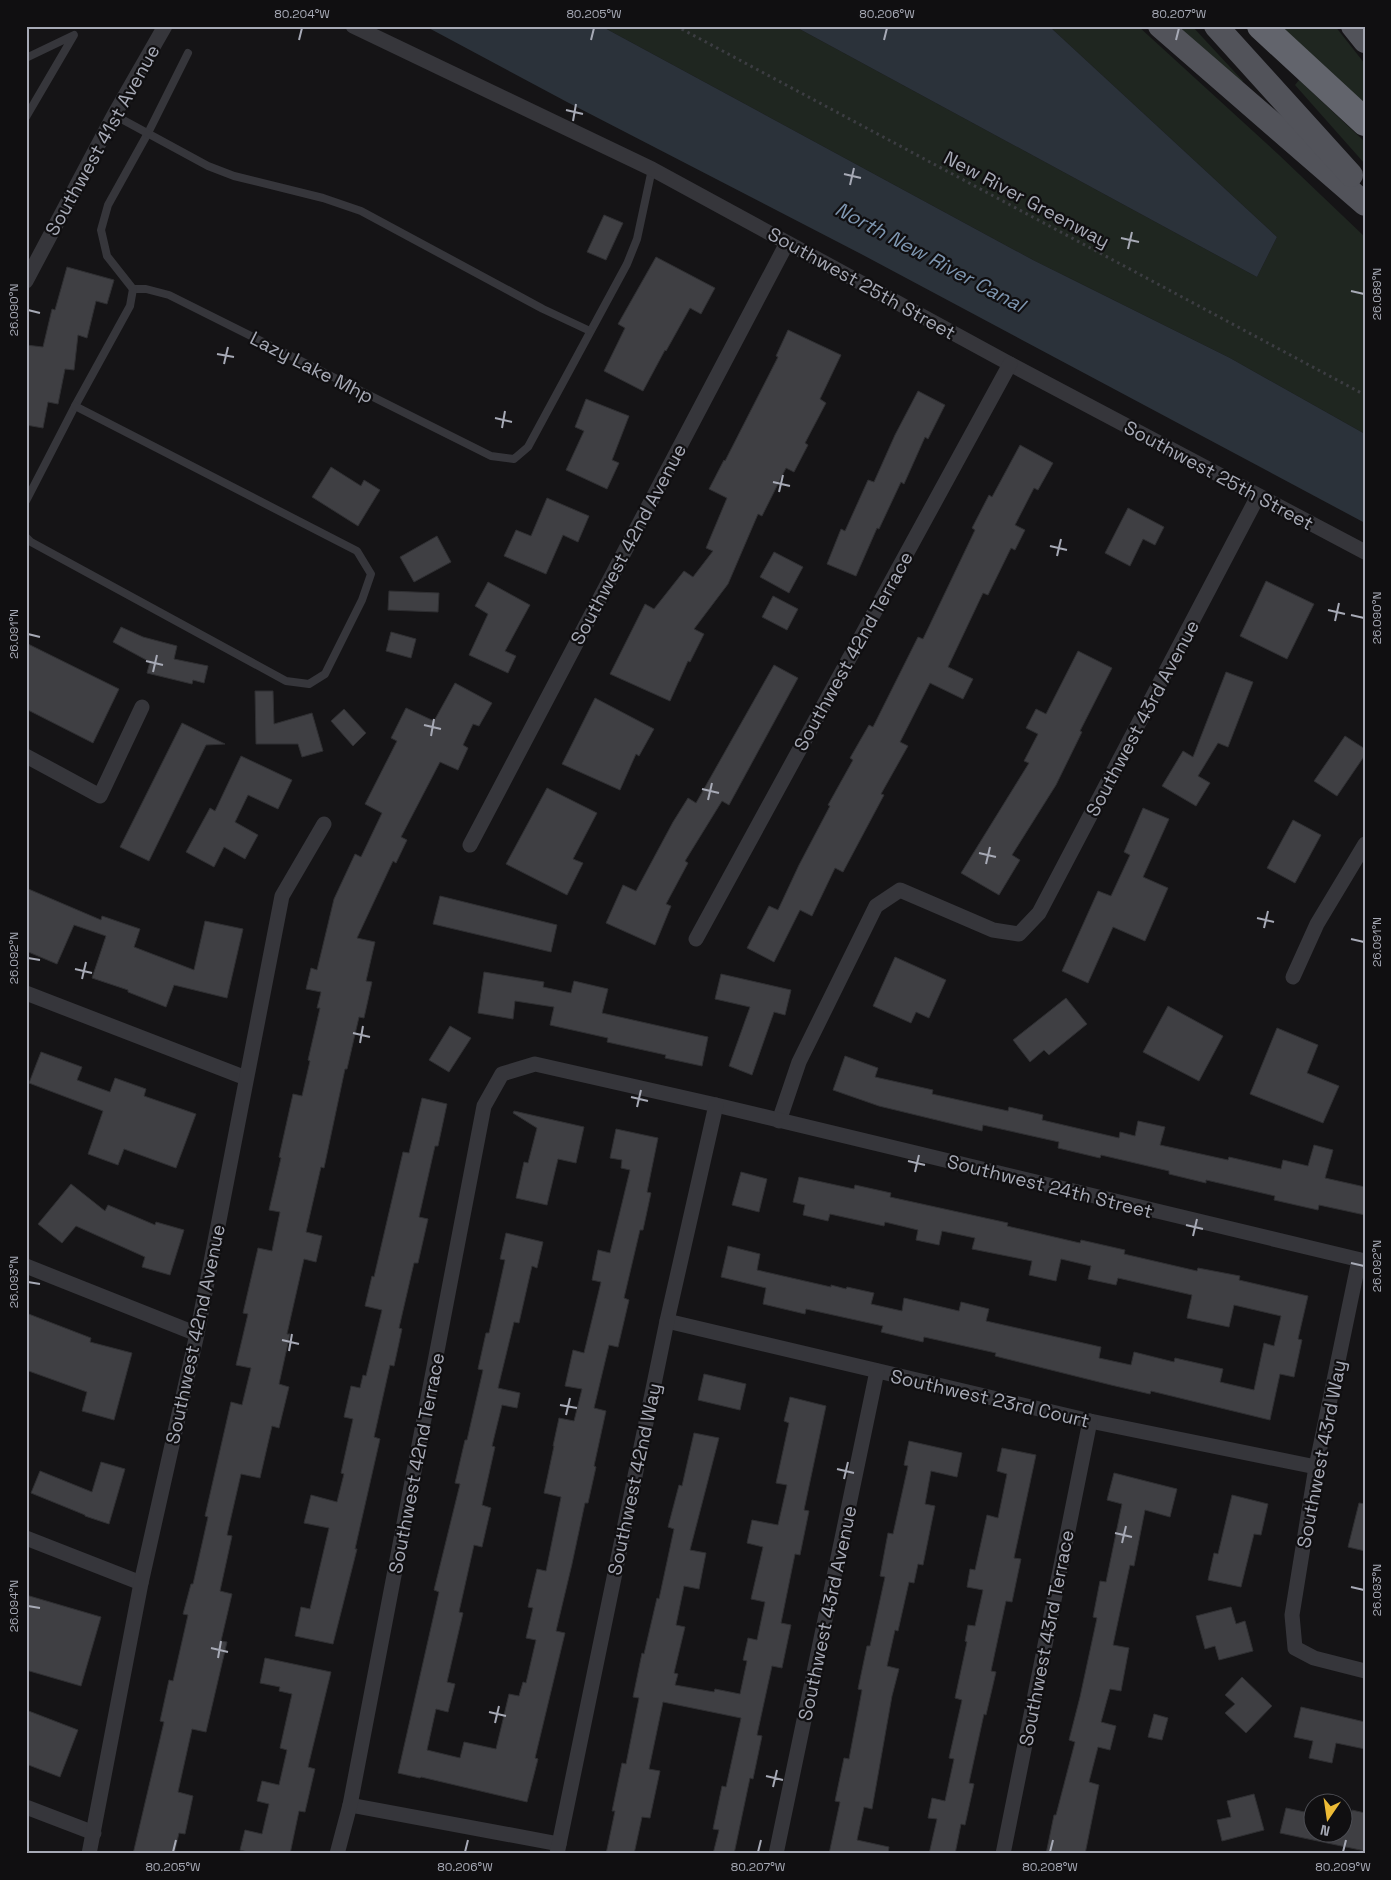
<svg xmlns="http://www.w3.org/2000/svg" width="1391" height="1880" font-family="'Space Grotesk',sans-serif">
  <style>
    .green { fill: #1f2620 }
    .water { fill: #2b323a }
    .building { fill: #3f3f43; stroke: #2f2f32 }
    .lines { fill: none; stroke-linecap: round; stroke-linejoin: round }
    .path { stroke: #3c3d42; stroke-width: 3; stroke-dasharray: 2.5 4; stroke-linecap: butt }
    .lane { stroke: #36363b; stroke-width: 8 }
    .street { stroke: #36363b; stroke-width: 15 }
    .primary { stroke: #52535a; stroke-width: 24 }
    .highway { stroke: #62646c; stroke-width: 28 }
    .ticks { fill: none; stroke: #a7aab6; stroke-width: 2 }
    .labels { text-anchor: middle; stroke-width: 4.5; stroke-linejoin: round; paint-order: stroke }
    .street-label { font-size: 19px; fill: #a7aab6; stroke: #100f11 }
    .water-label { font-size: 20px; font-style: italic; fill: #7e96b0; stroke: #100f11 }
    .neatline { fill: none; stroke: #a7aab6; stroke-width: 2 }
    .ticks-label { font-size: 12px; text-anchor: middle; fill: #a7aab6 }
  </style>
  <rect width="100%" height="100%" fill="#151416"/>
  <g class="green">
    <polygon points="601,26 794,26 1257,277 1277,237 1049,26 1138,26 1279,155 1365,237 1365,434 1230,358 1033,260"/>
    <polygon points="1172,26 1192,26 1243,81 1238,86"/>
    <polygon points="1276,26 1335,26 1365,64 1365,106"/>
    <polygon points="1299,80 1365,142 1365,164 1295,85"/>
  </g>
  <g class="water">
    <polygon points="425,26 601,26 1033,260 1230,358 1365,434 1365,523 863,255 567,102"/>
    <polygon points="794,26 1049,26 1277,237 1257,277"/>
  </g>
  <g class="building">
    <polygon points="604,215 623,223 606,260 587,252"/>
    <polygon points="656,257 715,288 701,314 690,308 666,351 665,350 643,391 604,371 625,328 618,324"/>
    <polygon points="67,267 114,280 107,304 96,301 87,338 78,335 74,370 65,369 58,404 48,402 43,428 26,425 26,345 43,347 52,309 55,310"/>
    <polygon points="788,330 841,355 820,399 826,403 805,443 808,445 794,472 786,468 762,516 758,514 728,584 694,629 704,634 690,662 688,661 670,701 610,674 645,604 654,609 684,571 693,577 713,551 706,548 727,498 709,489 724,460 725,461 778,357 776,356"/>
    <polygon points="918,391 945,405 928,439 925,437 904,484 901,482 879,529 877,528 856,576 827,564 841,529 845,531 868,480 874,482 895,435"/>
    <polygon points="586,399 629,416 612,460 619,463 607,489 566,470 584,431 575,427"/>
    <polygon points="1020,445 1053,463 1038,490 1034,488 1015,525 1025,530 1015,550 1011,548 988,595 983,593 948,667 973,679 963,699 930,683 900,742 908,746 881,794 884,795 843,872 835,868 812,916 800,910 774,962 747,948 769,906 778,910 799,865 830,806 828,805 853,760 850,758 869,725 873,727 918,637 923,639 975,530 972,528 989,495 992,497"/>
    <polygon points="331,467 361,486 364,480 380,490 358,526 312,497"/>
    <polygon points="547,498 589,516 578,542 563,535 546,574 504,556 516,530 531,536"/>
    <polygon points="1128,508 1164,527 1155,545 1143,539 1130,566 1105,553"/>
    <polygon points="437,536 451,562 414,582 400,557"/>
    <polygon points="774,552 803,567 789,593 760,577"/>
    <polygon points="1266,581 1314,604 1287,659 1240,636"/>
    <polygon points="488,582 530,605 505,651 516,656 508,673 469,655 488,614 475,606"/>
    <polygon points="389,591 439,593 438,612 388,610"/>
    <polygon points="773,596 798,609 787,630 762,617"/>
    <polygon points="121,627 143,637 177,646 174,659 208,666 204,683 193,680 192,684 147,673 150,662 113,642"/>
    <polygon points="391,632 416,639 411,658 386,651"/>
    <polygon points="26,643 119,689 93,743 26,709"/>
    <polygon points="1078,651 1112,668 1080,731 1082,732 1056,785 1012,855 1020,860 999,895 961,873 1029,763 1024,761 1038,734 1026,728 1036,709 1046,714"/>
    <polygon points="774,665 798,678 729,805 722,801 685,861 688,863 666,904 671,906 655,945 606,923 623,885 636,891 673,822 688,798 696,803"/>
    <polygon points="1226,672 1253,682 1228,747 1218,743 1198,776 1210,783 1196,806 1162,786 1183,751 1193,757"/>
    <polygon points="455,683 492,703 479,726 473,724 463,745 468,748 458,770 440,762 401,837 407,840 396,863 393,861 357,938 375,942 366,981 372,982 364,1018 359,1017 347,1069 345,1069 324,1168 321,1167 306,1232 322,1236 316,1262 304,1259 287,1334 290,1334 279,1384 289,1387 279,1428 272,1426 260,1478 241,1474 227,1535 232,1536 220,1591 232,1594 221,1641 227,1642 206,1732 192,1729 178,1792 193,1796 185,1834 179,1833 174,1854 133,1854 164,1722 160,1721 169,1680 173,1681 188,1615 183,1614 191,1584 193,1584 208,1517 205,1516 231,1402 242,1405 251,1368 236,1365 248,1314 243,1313 258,1248 272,1251 280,1212 269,1210 281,1158 279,1157 293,1094 302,1096 310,1061 308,1060 320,1008 317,1008 321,992 306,989 311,968 317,970 334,899 355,854 361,857 382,813 365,804 397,741 391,738 406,708 434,721"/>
    <polygon points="255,691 273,691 274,724 312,713 323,751 302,757 298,744 256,744"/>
    <polygon points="595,698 654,729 639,756 636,754 620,790 562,764"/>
    <polygon points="344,709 366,733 353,746 331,721"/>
    <polygon points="182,723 225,744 206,745 149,861 120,847"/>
    <polygon points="1345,736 1365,749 1365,755 1337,796 1314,781"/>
    <polygon points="241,756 292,780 278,809 248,795 235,822 258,835 245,859 224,847 214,867 186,852 210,808 215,811"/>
    <polygon points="547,788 597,813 573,859 583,863 567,895 506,864"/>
    <polygon points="1143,808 1169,819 1143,877 1168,888 1145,941 1113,927 1088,983 1062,971 1098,891 1111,896 1130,855 1124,852"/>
    <polygon points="1293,820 1321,835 1295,883 1267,868"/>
    <polygon points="26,888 101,920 102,916 140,929 134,947 194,970 205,921 243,929 227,998 174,985 166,1007 128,992 128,990 92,978 106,936 74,925 57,964 26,951"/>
    <polygon points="440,896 557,925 551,952 433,924"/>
    <polygon points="895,957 946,980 929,1018 916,1012 911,1023 873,1006"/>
    <polygon points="484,972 544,982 543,987 571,993 574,981 608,989 602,1013 708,1037 702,1066 665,1058 666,1055 607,1042 608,1038 550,1025 554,1007 515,1001 513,1019 478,1013"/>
    <polygon points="721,974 791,990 785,1015 774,1012 752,1075 729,1066 750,1007 715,999"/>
    <polygon points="1066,998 1087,1024 1049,1055 1044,1050 1030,1062 1013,1040"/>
    <polygon points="1168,1006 1223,1036 1199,1081 1143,1052"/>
    <polygon points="450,1026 471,1038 449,1072 429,1060"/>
    <polygon points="1277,1028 1318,1045 1307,1073 1339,1086 1323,1123 1250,1094"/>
    <polygon points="41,1052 82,1067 77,1080 110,1092 115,1078 146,1089 144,1096 196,1114 176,1168 124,1149 118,1165 88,1154 103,1111 29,1083"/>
    <polygon points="845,1056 878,1068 875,1077 933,1090 932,1094 1008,1111 1009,1107 1043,1115 1042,1120 1119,1138 1120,1132 1135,1136 1138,1121 1165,1127 1160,1145 1228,1160 1229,1157 1281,1169 1283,1160 1308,1166 1314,1145 1333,1150 1325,1178 1365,1187 1365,1215 1319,1205 1318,1210 1274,1200 1275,1196 1206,1180 1206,1183 1169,1174 1169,1171 1101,1155 1100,1158 1058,1148 1059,1142 983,1125 982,1131 879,1106 833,1090"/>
    <polygon points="422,1098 447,1104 438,1146 435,1146 419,1217 428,1219 418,1263 414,1263 399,1328 402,1329 394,1366 390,1365 374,1437 380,1439 355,1549 357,1549 333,1644 295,1636 301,1607 310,1609 329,1528 304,1523 311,1495 337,1502 344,1474 341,1473 353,1419 344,1417 351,1386 360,1388 363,1375 366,1376 382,1310 365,1306 372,1276 374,1277 403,1152 409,1153"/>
    <polygon points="514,1111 584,1127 576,1163 558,1159 547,1205 516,1198 524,1162 528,1163 537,1128 513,1113"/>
    <polygon points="616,1129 658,1138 647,1192 651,1193 643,1230 640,1230 624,1298 629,1300 618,1347 609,1345 594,1408 606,1411 594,1466 596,1467 588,1503 585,1503 572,1564 556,1631 565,1633 535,1758 538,1759 527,1802 421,1777 420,1778 398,1773 439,1592 434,1590 460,1484 455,1483 465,1440 467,1440 483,1370 478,1369 486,1333 489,1333 505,1260 500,1259 506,1233 543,1242 537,1268 532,1266 519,1323 514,1322 498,1388 520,1393 517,1408 502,1405 492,1446 495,1447 482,1505 491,1508 482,1547 474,1545 459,1612 463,1613 447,1682 455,1684 448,1712 436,1709 427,1750 460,1758 464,1742 496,1749 509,1694 519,1696 523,1682 526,1683 536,1640 526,1638 533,1608 528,1607 537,1569 546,1571 561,1497 544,1493 554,1446 553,1446 559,1418 574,1421 582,1389 565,1386 573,1350 584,1353 601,1282 592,1280 598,1250 610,1253 630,1170 621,1168 622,1160 610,1158"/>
    <polygon points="741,1172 767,1179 759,1212 732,1205"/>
    <polygon points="799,1177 854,1189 855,1185 891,1193 890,1197 1008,1223 1007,1226 1080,1243 1081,1240 1125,1250 1124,1254 1197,1271 1198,1268 1240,1276 1239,1280 1308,1296 1298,1339 1302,1340 1294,1377 1280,1374 1270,1420 1151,1391 1150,1394 1111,1385 995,1356 996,1353 924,1337 923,1342 881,1332 883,1326 806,1309 805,1314 763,1304 766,1288 721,1277 728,1246 760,1254 757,1270 831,1287 831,1285 846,1289 847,1287 874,1293 871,1304 902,1311 904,1298 959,1311 961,1302 989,1309 986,1321 1101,1347 1099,1358 1131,1365 1134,1352 1174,1362 1175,1358 1223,1369 1220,1382 1254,1390 1264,1343 1274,1346 1281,1316 1234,1305 1229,1327 1187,1318 1192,1295 1118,1278 1116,1285 1088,1279 1091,1266 1061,1259 1056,1281 1029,1275 1032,1261 972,1249 975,1238 942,1231 939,1245 916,1240 918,1230 885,1222 884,1226 830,1214 828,1221 803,1215 805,1205 793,1202"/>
    <polygon points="71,1184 105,1211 108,1205 155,1225 156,1222 184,1230 170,1275 142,1267 145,1257 76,1226 62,1243 38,1224"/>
    <polygon points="26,1313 91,1338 90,1342 132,1353 114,1420 82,1411 87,1392 26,1370"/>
    <polygon points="704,1374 746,1384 740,1410 698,1400"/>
    <polygon points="790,1397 826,1406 804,1510 809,1511 800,1555 795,1554 781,1623 791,1625 782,1668 772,1666 757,1735 762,1736 753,1779 750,1778 734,1854 713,1854 719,1830 713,1829 722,1786 726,1787 741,1718 663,1702 649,1769 660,1771 650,1818 642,1817 634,1854 606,1854 615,1811 612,1811 622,1763 626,1764 639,1698 633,1697 642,1653 644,1654 657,1598 659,1599 674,1529 668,1527 679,1485 682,1486 694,1433 719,1438 690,1550 706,1553 699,1589 684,1586 676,1625 685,1627 674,1673 678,1674 675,1685 714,1692 715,1689 740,1694 747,1661 743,1660 748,1638 757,1640 765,1602 751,1599 763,1547 747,1543 752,1520 778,1525 787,1485 776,1483 789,1423 784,1421"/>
    <polygon points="909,1441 962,1453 957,1477 931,1471 925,1504 935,1506 923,1565 918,1564 914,1583 909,1582 898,1631 895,1630 887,1666 899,1669 892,1696 872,1809 864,1807 857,1840 889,1847 888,1854 829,1854 840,1802 835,1801 844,1758 849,1759 862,1690 858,1689 867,1646 870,1646 885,1577 880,1576 888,1533 893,1534 908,1466 904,1465"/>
    <polygon points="1002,1448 1036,1455 1014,1558 1021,1559 1012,1602 1006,1601 991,1671 996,1672 986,1715 984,1714 969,1783 974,1784 965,1825 961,1824 955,1854 929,1854 937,1819 928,1818 932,1798 945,1801 954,1759 949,1758 962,1700 955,1698 967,1642 965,1641 968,1625 975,1626 983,1590 967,1587 970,1569 975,1570 987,1515 998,1518 1007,1474 997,1471"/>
    <polygon points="101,1462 125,1469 109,1524 85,1516 85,1515 31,1493 40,1471 92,1492"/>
    <polygon points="1114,1473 1177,1489 1170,1517 1145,1510 1134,1566 1130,1565 1113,1645 1129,1648 1121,1691 1110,1689 1101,1722 1116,1726 1110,1750 1098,1747 1089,1782 1099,1785 1085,1854 1046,1854 1054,1815 1056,1815 1075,1742 1069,1740 1080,1697 1097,1618 1093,1617 1100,1581 1106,1582 1122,1504 1107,1500"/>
    <polygon points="1232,1495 1268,1504 1261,1535 1254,1534 1241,1587 1208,1580 1214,1553 1218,1554"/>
    <polygon points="1359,1503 1365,1504 1365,1551 1348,1547"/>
    <polygon points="26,1595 101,1617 81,1686 26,1670"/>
    <polygon points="1231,1607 1236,1624 1245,1621 1253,1651 1219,1660 1215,1646 1205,1649 1196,1616"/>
    <polygon points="265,1658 331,1672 308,1767 315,1769 305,1812 299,1811 290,1854 255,1854 240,1850 245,1830 262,1834 269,1804 257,1801 262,1781 279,1785 287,1750 280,1748 292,1694 279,1691 280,1687 260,1683"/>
    <polygon points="1242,1677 1272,1706 1246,1733 1225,1713 1235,1704 1225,1695"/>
    <polygon points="1301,1707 1365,1722 1365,1749 1336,1743 1332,1763 1309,1758 1313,1741 1294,1737"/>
    <polygon points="26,1710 78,1730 60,1777 26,1764"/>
    <polygon points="1154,1714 1168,1718 1162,1740 1148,1737"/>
    <polygon points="1254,1794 1264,1830 1222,1841 1217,1820 1231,1817 1227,1801"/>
    <polygon points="1286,1808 1314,1814 1314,1832 1344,1832 1344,1820 1350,1821 1352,1810 1365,1813 1365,1851 1280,1833"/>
  </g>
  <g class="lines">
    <polyline class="path" points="676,26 1365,395"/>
    <g class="lane">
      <polyline points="188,53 148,133 108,205 101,230 107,256 133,289 146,289 169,295 491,456 514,459 528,447 627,264 637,239 652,169"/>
      <polyline points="26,58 74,35 26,117"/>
      <polyline points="114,115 208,166 234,176 323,198 361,211 543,309 590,331"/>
      <polyline points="26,501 75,406 130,306 133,289"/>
      <polyline points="26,537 31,542 286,681 309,684 325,674 362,600 371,574 357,551 75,406"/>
    </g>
    <g class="street">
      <polyline points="353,26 652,169 1010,364 1365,552"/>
      <polyline points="26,281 114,115 165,26"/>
      <polyline points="26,756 100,796 142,707"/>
      <polyline points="470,845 787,243"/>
      <polyline points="696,939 1010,364"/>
      <polyline points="1293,977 1317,924 1365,844"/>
      <polyline points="26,993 246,1078"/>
      <polyline points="779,1121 799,1062 876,906 900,890 993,930 1019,934 1039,913 1258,496"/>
      <polyline points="1359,1260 1316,1467 1292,1615 1295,1648 1314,1658 1365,1671"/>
      <polyline points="26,1266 197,1334"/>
      <polyline points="667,1321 1090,1421 1316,1467"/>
      <polyline points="26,1538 141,1583"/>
      <polyline points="350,1805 559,1844"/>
      <polyline points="26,1807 94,1833"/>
      <polyline points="89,1854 141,1583 197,1334 282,896 324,824"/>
      <polyline points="337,1854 350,1805 484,1106 502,1074 535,1064 716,1105 1365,1261"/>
      <polyline points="557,1854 667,1321 716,1105"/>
      <polyline points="776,1854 877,1371"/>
      <polyline points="1003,1854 1090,1421"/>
    </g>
    <g class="primary">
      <polyline points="1160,26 1365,204"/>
      <polyline points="1216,26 1351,175"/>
      <polyline points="1353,26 1365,41"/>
    </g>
    <polyline class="highway" points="1261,26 1365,122"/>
  </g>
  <path class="ticks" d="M 299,40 L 302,28M 591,40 L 594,28M 884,40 L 887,28M 1176,40 L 1179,28M 566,110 L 583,114M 573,121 L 576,104M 844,174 L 861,178M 850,185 L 854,168M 1121,238 L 1139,242M 1128,249 L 1132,232M 1351,291 L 1364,294M 28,310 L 40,313M 217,354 L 234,357M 224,364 L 228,347M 495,418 L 512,422M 502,428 L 505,411M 773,482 L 790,486M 779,492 L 783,475M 1050,546 L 1067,550M 1057,556 L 1061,539M 1328,610 L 1345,614M 1351,615 L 1364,618M 1335,621 L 1339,603M 28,634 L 40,637M 146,661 L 163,665M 153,672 L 157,655M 424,725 L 441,729M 431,736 L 434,719M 702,789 L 719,793M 708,800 L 712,783M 979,853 L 996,857M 986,864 L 990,847M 1257,918 L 1274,922M 1264,928 L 1268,911M 1351,939 L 1364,942M 28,958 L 40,960M 75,969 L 92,973M 82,979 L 86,962M 353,1033 L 370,1037M 360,1043 L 363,1026M 631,1097 L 648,1101M 637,1107 L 641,1090M 908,1161 L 925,1165M 915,1172 L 919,1155M 1186,1225 L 1203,1229M 1193,1236 L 1197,1219M 1351,1263 L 1364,1266M 28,1282 L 40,1284M 282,1340 L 299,1344M 289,1351 L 292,1334M 560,1405 L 577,1408M 566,1415 L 570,1398M 837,1469 L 854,1473M 844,1479 L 848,1462M 1115,1533 L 1132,1537M 1122,1543 L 1126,1526M 1351,1587 L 1364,1590M 28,1606 L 40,1608M 211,1648 L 228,1652M 218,1658 L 221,1641M 489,1712 L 506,1716M 495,1723 L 499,1706M 766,1776 L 783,1780M 773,1787 L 777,1770M 173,1852 L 176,1840M 465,1852 L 468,1840M 758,1852 L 761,1840M 1050,1852 L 1053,1840M 1343,1852 L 1346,1840"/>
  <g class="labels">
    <g class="street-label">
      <text transform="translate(102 140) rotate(-61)" y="7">Southwest 41st Avenue</text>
      <text transform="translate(1027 199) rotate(28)" y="7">New River Greenway</text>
      <text transform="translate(862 283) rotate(29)" y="7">Southwest 25th Street</text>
      <text transform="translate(312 367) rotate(27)" y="7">Lazy Lake Mhp</text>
      <text transform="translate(1219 475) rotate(28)" y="7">Southwest 25th Street</text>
      <text transform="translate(628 544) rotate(-62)" y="7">Southwest 42nd Avenue</text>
      <text transform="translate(853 651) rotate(-61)" y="7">Southwest 42nd Terrace</text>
      <text transform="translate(1142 718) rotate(-62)" y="7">Southwest 43rd Avenue</text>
      <text transform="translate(1050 1186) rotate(14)" y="7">Southwest 24th Street</text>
      <text transform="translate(195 1334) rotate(-78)" y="7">Southwest 42nd Avenue</text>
      <text transform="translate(990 1398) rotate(13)" y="7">Southwest 23rd Court</text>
      <text transform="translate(1321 1454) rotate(-79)" y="7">Southwest 43rd Way</text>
      <text transform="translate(416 1463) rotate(-79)" y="7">Southwest 42nd Terrace</text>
      <text transform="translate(634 1479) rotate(-78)" y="7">Southwest 42nd Way</text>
      <text transform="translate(827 1613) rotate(-78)" y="7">Southwest 43rd Avenue</text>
      <text transform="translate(1046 1638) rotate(-79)" y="7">Southwest 43rd Terrace</text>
    </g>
    <g class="water-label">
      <text transform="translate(930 257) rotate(28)" y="7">North New River Canal</text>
    </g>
  </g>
  <rect width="1391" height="1880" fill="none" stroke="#100f11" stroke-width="55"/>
  <g transform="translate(1328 1818) rotate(193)"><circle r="24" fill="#100f11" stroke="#4c4d53"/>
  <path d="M0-4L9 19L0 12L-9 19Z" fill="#edbb36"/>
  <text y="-8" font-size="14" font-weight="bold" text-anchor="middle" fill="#a7aab6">N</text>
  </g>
  <rect x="28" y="28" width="1336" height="1824" class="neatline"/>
  <g class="ticks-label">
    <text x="302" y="18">80.204°W</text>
    <text x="594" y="18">80.205°W</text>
    <text x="887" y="18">80.206°W</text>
    <text x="1179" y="18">80.207°W</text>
    <text transform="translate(1377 294) rotate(-90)" y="4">26.089°N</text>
    <text transform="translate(14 310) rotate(-90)" y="4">26.090°N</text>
    <text transform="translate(1377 618) rotate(-90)" y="4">26.090°N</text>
    <text transform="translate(14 634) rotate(-90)" y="4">26.091°N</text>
    <text transform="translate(1377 942) rotate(-90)" y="4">26.091°N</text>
    <text transform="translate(14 958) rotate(-90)" y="4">26.092°N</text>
    <text transform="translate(1377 1266) rotate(-90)" y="4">26.092°N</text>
    <text transform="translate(14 1282) rotate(-90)" y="4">26.093°N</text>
    <text transform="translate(1377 1590) rotate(-90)" y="4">26.093°N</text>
    <text transform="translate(14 1606) rotate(-90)" y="4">26.094°N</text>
    <text x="173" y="1871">80.205°W</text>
    <text x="465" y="1871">80.206°W</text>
    <text x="758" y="1871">80.207°W</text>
    <text x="1050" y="1871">80.208°W</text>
    <text x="1343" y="1871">80.209°W</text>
  </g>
</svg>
